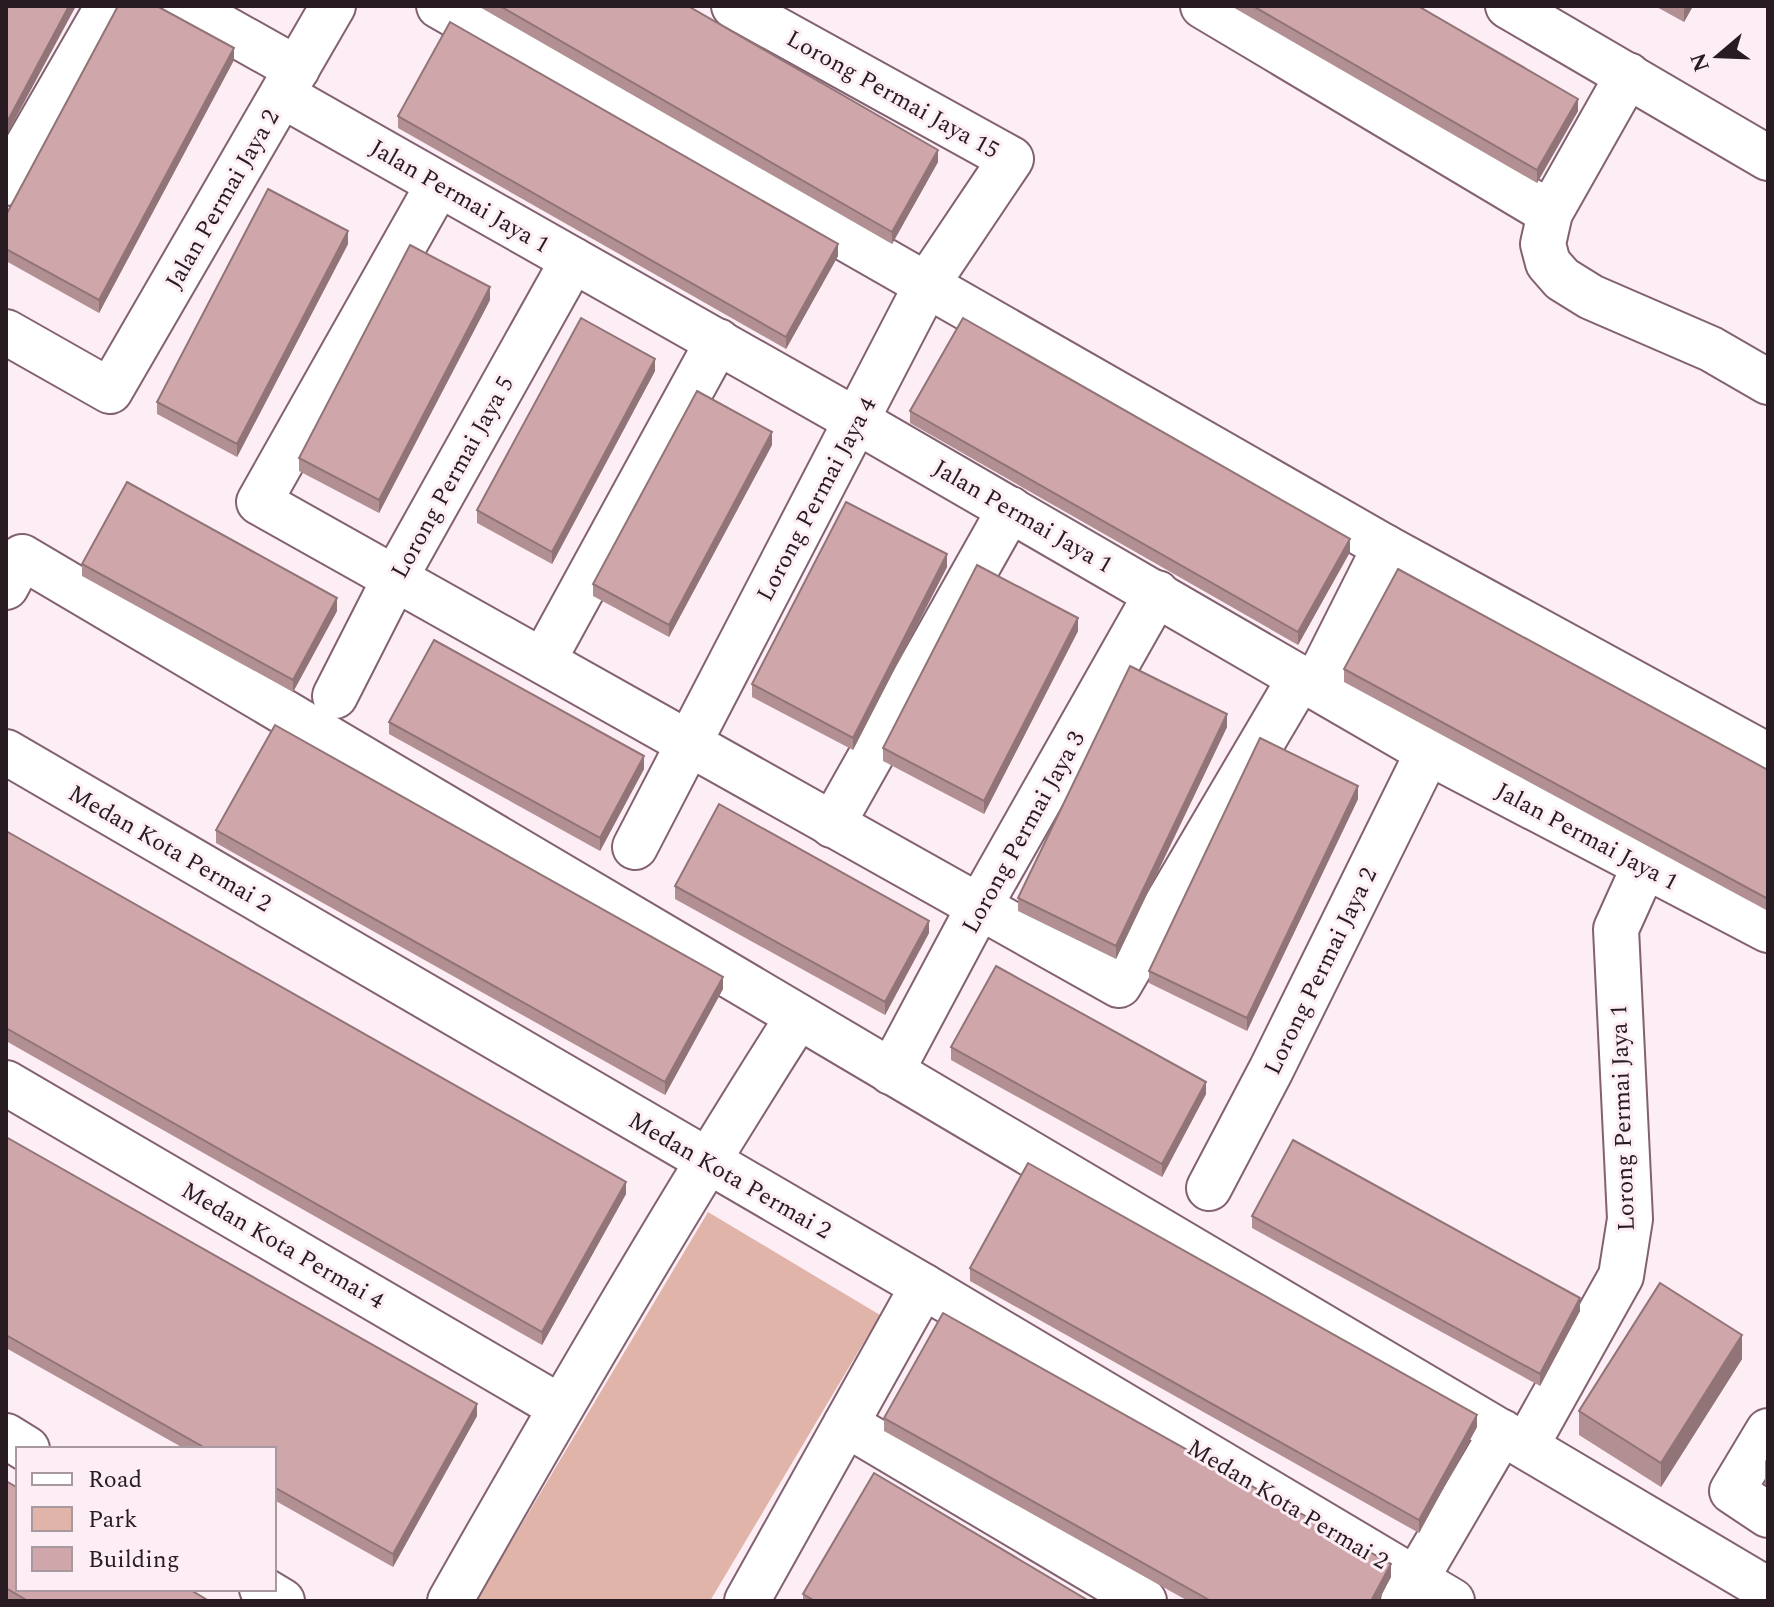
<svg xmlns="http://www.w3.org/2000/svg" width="1774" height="1607" font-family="Spectral,serif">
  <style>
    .green { fill: #e1b4a9 }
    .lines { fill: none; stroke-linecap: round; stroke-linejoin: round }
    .minor-casing { stroke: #826171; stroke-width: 48 }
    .minor { stroke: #fff; stroke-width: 44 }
    .wall { fill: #b28f92 }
    .shaded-wall { fill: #917477 }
    .building { fill: #cfa6aa; stroke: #917477; stroke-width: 2 }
    .labels { text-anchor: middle; stroke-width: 6; stroke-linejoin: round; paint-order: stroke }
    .street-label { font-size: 24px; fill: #291b22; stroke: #fdedf4 }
  </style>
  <rect width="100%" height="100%" fill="#fdedf4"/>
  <polygon class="green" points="708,1212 880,1315 710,1601 476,1601"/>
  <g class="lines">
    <defs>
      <g id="minor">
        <polyline points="185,6 297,69"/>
        <polyline points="439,6 1385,547 1768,756"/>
        <polyline points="1203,6 1550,213"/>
        <polyline points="1508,6 1768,158"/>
        <polyline points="1628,75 1550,213 1543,244 1548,263 1562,279 1591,297 1711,349 1768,382"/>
        <polyline points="282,95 857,421 1428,752 1768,930"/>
        <polyline points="6,183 108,6"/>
        <polyline points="438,185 259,502 1119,985 1300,678"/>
        <polyline points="6,332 110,391 333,6"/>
        <polyline points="6,587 22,557 1768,1590"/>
        <polyline points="543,661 718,341"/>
        <polyline points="1315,686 1385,547"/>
        <polyline points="335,696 394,580 573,260"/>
        <polyline points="6,752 923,1286 1452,1601"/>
        <polyline points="832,825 1010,509"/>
        <polyline points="635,847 927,284 1011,159 734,6"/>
        <polyline points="891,1072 979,907 1157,593"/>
        <polyline points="6,1083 560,1407"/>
        <polyline points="1209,1188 1271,1070 1428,752"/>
        <polyline points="846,1424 1144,1601"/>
        <polyline points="1768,1431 1732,1491 1768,1515"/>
        <polyline points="6,1436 27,1449"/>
        <polyline points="1526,1446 1621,1276 1630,1219 1616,929 1644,867"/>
        <polyline points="262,1589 282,1601"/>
        <path d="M 450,1601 C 562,1404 676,1208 798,1017"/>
        <polyline points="747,1601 923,1286"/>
        <polyline points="1403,1601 1502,1432"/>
      </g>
    </defs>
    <use href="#minor" class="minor-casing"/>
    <use href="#minor" class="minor"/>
  </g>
  <g class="wall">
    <polygon points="478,6 688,6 938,162 892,244"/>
    <polygon points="1231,6 1418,6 1578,111 1537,183"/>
    <polygon points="1655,6 1693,6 1684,22"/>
    <polygon points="234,60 99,313 6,261 6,215"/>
    <polygon points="398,116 838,256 786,349 398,128"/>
    <polygon points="348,244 237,457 157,414 157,402"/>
    <polygon points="490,300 379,513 299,471 299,458"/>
    <polygon points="655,371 552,564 477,523 477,510"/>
    <polygon points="910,411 1350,552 1298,645 910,423"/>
    <polygon points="772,445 669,637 593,596 593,584"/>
    <polygon points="82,564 337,611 293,692 82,576"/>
    <polygon points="947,567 853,750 752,697 752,684"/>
    <polygon points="1078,631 984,814 883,761 883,748"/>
    <polygon points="1344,669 1768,770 1768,911 1344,682"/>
    <polygon points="389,722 644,769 600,851 389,734"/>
    <polygon points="1227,727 1116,959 1018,911 1018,898"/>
    <polygon points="1358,799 1247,1031 1149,983 1149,971"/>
    <polygon points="216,830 723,989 665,1095 216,843"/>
    <polygon points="6,831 626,1194 542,1345 6,1041"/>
    <polygon points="675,886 929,933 885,1015 675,899"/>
    <polygon points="951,1047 1206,1094 1162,1177 951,1060"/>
    <polygon points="6,1137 477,1416 393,1567 274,1500 274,1449 185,1449 6,1348"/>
    <polygon points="1252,1216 1580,1311 1540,1386 1252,1228"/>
    <polygon points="970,1268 1477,1427 1419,1533 970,1281"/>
    <polygon points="1742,1359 1661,1487 1579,1435 1579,1411"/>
    <polygon points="884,1418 1391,1577 1378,1601 1188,1601 884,1431"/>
    <polygon points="1768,1457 1768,1486 1765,1485 1765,1461"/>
    <polygon points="6,1481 209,1601 6,1601"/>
    <polygon points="803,1594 1089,1601 803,1601"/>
  </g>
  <g class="shaded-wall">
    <polygon points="69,6 76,6 6,136 6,124"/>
    <polygon points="1686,6 1693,6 1684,22 1684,9"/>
    <polygon points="234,48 234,60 99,313 99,300"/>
    <polygon points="1578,99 1578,111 1537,183 1537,170"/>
    <polygon points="938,150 938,162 892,244 892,232"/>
    <polygon points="348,231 348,244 237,457 237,444"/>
    <polygon points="838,244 838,256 786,349 786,337"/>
    <polygon points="490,287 490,300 379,513 379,500"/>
    <polygon points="655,359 655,371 552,564 552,552"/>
    <polygon points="772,432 772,445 669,637 669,625"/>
    <polygon points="1350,539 1350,552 1298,645 1298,632"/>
    <polygon points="947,554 947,567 853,750 853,738"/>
    <polygon points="337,598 337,611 293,692 293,680"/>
    <polygon points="1078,618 1078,631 984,814 984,801"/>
    <polygon points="1227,714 1227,727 1116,959 1116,946"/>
    <polygon points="644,756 644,769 600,851 600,838"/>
    <polygon points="1358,786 1358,799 1247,1031 1247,1018"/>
    <polygon points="929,921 929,933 885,1015 885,1002"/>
    <polygon points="723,977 723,989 665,1095 665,1082"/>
    <polygon points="1206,1082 1206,1094 1162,1177 1162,1164"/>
    <polygon points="626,1182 626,1194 542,1345 542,1332"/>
    <polygon points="1580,1298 1580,1311 1540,1386 1540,1374"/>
    <polygon points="1742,1335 1742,1359 1661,1487 1661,1463"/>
    <polygon points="477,1404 477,1416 393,1567 393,1554"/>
    <polygon points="1477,1415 1477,1427 1419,1533 1419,1520"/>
    <polygon points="1391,1564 1391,1577 1378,1601 1371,1601"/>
  </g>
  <g class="building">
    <polygon points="6,6 69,6 6,124"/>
    <polygon points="118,6 157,6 234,48 99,300 6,249 6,215"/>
    <polygon points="500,6 688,6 938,150 892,232"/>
    <polygon points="1253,6 1418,6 1578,99 1537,170"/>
    <polygon points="450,22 838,244 786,337 398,116"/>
    <polygon points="268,189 348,231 237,444 157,402"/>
    <polygon points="410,245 490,287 379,500 299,458"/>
    <polygon points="581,318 655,359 552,552 477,510"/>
    <polygon points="963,318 1350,539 1298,632 910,411"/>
    <polygon points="697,391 772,432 669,625 593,584"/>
    <polygon points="127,482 337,598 293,680 82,564"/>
    <polygon points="846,502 947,554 853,738 752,684"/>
    <polygon points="977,565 1078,618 984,801 883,748"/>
    <polygon points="1398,569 1768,770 1768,899 1344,669"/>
    <polygon points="434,640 644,756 600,838 389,722"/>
    <polygon points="1130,666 1227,714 1116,946 1018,898"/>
    <polygon points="275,725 723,977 665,1082 216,830"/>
    <polygon points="1260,738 1358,786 1247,1018 1149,971"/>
    <polygon points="719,804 929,921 885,1002 675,886"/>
    <polygon points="6,831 626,1182 542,1332 6,1028"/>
    <polygon points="996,966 1206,1082 1162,1164 951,1047"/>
    <polygon points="6,1137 477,1404 393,1554 274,1487 274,1449 207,1449 6,1335"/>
    <polygon points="1293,1140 1580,1298 1540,1374 1252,1216"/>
    <polygon points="1028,1163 1477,1415 1419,1520 970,1268"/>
    <polygon points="1660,1283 1742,1335 1661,1463 1579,1411"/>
    <polygon points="943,1313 1391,1564 1371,1601 1211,1601 884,1418"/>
    <polygon points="874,1473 1089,1601 815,1601 803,1594"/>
    <polygon points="6,1481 18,1488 18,1589 189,1589 209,1601 28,1601 6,1588"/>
  </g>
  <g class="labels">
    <g class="street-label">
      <text transform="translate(893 94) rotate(29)" y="8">Lorong Permai Jaya 15</text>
      <text transform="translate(460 196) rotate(30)" y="8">Jalan Permai Jaya 1</text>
      <text transform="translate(222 199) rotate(-60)" y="8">Jalan Permai Jaya 2</text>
      <text transform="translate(452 477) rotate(-61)" y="8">Lorong Permai Jaya 5</text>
      <text transform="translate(816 499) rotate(-62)" y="8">Lorong Permai Jaya 4</text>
      <text transform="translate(1023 516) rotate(30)" y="8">Jalan Permai Jaya 1</text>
      <text transform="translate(1023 832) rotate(-61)" y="8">Lorong Permai Jaya 3</text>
      <text transform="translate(1587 836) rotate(28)" y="8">Jalan Permai Jaya 1</text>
      <text transform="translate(170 848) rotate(30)" y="8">Medan Kota Permai 2</text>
      <text transform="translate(1320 971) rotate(-64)" y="8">Lorong Permai Jaya 2</text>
      <text transform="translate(1622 1118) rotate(-92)" y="8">Lorong Permai Jaya 1</text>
      <text transform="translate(730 1175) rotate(30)" y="8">Medan Kota Permai 2</text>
      <text transform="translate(283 1245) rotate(30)" y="8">Medan Kota Permai 4</text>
      <text transform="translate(1288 1504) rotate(31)" y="8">Medan Kota Permai 2</text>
    </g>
  </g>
  <rect width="1774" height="1607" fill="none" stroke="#291b22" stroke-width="16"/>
  <rect x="16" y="1447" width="260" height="144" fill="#fdedf4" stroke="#a899a0" stroke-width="2"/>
  <rect x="32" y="1473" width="40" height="12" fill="#ffffff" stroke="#a899a0" stroke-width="2"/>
  <text x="88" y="1487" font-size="24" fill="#291b22">Road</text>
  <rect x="32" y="1507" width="40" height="24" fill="#e1b4a9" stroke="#a899a0" stroke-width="2"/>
  <text x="88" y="1527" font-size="24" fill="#291b22">Park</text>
  <rect x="32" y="1547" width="40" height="24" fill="#cfa6aa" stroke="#a899a0" stroke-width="2"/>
  <text x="88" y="1567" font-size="24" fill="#291b22">Building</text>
  <g transform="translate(1718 56) rotate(251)" stroke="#fdedf4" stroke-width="6" paint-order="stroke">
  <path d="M0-6L14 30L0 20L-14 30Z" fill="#291b22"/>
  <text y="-12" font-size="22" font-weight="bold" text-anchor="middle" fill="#291b22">N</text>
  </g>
</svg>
